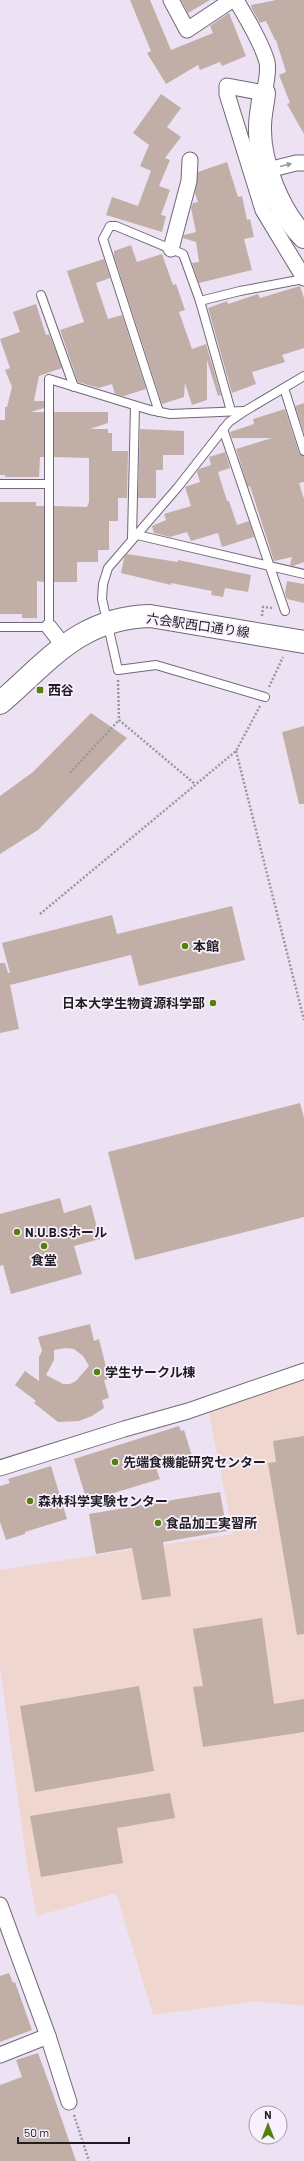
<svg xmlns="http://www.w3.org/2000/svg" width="304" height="2161" font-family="Barlow,'Noto Sans JP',sans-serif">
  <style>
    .education { fill: #efd6cf }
    .building { fill: #c1afa7; fill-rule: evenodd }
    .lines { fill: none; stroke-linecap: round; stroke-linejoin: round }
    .lane-casing { stroke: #716977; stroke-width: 10 }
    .street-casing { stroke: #716977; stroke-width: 17 }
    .secondary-casing { stroke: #716977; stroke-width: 24 }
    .path { stroke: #9c95a2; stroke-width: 2.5; stroke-dasharray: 2 2; stroke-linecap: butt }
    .lane { stroke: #fff; stroke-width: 8 }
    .street { stroke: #fff; stroke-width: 15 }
    .secondary { stroke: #fff; stroke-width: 22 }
    .oneway { fill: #9a999c }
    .poi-dot { fill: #55810a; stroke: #f8f0fd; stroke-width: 1.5 }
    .labels { text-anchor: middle; stroke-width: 3.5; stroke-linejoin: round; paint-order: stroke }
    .street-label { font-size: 13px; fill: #1f1c22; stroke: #f8f0fd }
    .poi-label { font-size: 13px; font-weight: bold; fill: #1f1c22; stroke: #f8f0fd; text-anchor: start }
  </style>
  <rect width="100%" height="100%" fill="#ece2f3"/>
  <polygon class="education" points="304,1375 304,2006 256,2001 153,2015 116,1893 37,1916 28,1872 0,1667 0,1570 233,1534 208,1409"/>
  <g class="building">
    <polygon points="130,0 150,0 171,50 213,33 210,26 229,13 246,56 222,66 220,62 200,70 198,65 166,84 147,53 151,51"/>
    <polygon points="181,0 210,0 188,13"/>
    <polygon points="276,0 304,0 304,134 287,104 290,103 279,75 286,72 276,40 275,40 266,21 260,23 252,9 251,5"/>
    <polygon points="161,94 181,108 167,127 181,137 165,158 170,160 159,186 170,190 161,215 166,216 162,232 106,215 112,197 138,206 151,171 140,166 149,145 133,133"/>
    <polygon points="227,162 238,197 242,196 247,220 250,219 254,237 244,239 252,270 199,283 192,263 199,262 196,242 183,238 184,235 196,232 191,208 193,203 198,202 195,193 198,172"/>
    <polygon points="131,245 137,262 162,254 173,285 176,284 185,310 179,312 192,349 206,344 221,395 218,396 207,360 207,400 192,405 185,383 184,397 162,404 114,256 114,251"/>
    <polygon points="104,259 110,278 96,283 108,319 122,315 146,389 124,396 115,394 112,384 99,388 78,382 60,330 84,322 67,271"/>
    <polygon points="300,286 304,298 304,348 282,355 285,362 252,372 256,384 232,393 208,308 227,301 228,304 258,294 260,298"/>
    <polygon points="36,304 46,335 49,334 62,368 39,376 34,401 44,401 44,408 31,412 44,412 44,457 40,457 39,477 5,477 5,475 0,475 0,420 5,420 5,407 7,407 12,387 5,370 10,368 0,339 20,332 13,312"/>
    <polygon points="304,403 304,433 295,406"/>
    <polygon points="285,409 299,453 304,456 304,482 299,483 304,499 304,562 293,566 290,565 292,557 274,561 250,486 248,487 236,449 272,438 232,438 230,432 254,424 253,419"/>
    <polygon points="54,412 108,412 108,423 90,429 108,429 108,433 112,433 112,451 128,451 127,498 118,498 118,521 109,521 109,550 98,550 98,562 77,562 77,582 54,582 54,506 87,507 89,502 89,458 54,457"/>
    <polygon points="140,429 184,431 184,455 163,455 163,470 156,470 156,498 138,498"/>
    <polygon points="225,452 230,468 218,472 227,501 229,501 237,525 249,521 254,537 222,547 218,533 191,541 187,532 170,537 154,533 152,526 166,520 164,514 191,506 185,487 200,482 197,472 199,469 211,465 209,457"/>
    <polygon points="0,502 36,502 36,506 44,506 44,582 37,581 37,618 22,618 22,614 0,614"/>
    <polygon points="127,554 178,562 178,560 251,575 248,592 225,588 223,597 211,595 212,591 171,583 171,585 121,573 124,558"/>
    <polygon points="287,581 304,584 304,603 287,599 285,593"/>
    <polygon points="91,713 127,738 38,830 0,854 0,796 33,772"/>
    <polygon points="304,726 304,804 299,804 282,732"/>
    <polygon points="232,906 245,960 139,986 131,955 10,985 19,1029 0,1033 0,963 5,963 8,973 10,973 2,943 112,915 117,934"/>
    <polygon points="300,1103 304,1118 304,1217 135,1260 108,1152"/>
    <polygon points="60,1198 64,1213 91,1205 100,1239 74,1246 82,1274 11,1294 3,1265 0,1266 0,1214"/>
    <path d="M 90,1324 L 94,1341 L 99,1339 L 109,1379 L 104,1380 L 109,1398 L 102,1400 L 104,1408 L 92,1416 L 79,1421 L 58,1422 L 34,1403 L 36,1401 L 15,1385 L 25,1371 L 39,1381 L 39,1357 L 42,1351 L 38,1337 ZM 66,1348 L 74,1349 L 83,1356 L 89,1366 L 76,1381 L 70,1384 L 63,1384 L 46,1375 L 54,1360 L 54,1350 Z"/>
    <polygon points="179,1426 181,1431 184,1430 192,1456 156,1468 160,1479 87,1501 74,1459"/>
    <polygon points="304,1436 304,1634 297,1635 268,1463 276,1462 273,1441"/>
    <polygon points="51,1466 67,1519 25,1532 25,1534 6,1540 0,1522 0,1486 10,1483 8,1479"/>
    <polygon points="220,1492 227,1531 163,1542 171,1596 142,1600 132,1548 96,1554 89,1514"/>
    <polygon points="262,1618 274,1704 304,1699 304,1732 203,1747 193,1687 203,1686 193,1629"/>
    <polygon points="139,1686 154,1771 35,1792 20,1706"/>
    <polygon points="170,1793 175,1818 117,1828 123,1863 41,1877 30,1816"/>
    <polygon points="9,1973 13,1983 15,1982 32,2030 0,2042 0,1976"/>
    <polygon points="38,2053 54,2097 76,2161 0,2161 0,2085 22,2077 16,2060"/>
  </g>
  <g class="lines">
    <defs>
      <g id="lane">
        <polyline points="41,295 74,387"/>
        <polyline points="200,301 240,291 304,279"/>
        <polyline points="284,388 304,451"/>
        <polyline points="159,412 103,239 110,226 116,226 183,254 200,301 231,411"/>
        <polyline points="223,429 285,611"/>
        <polyline points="0,484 49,484"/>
        <polyline points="133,534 304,574"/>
        <polyline points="132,538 135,406"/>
        <polyline points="0,627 49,627 49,379 150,410 170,414 244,411"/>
        <polyline points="265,697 156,665 118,670 102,599 103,584 108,568 178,487 229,422 245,411 304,376"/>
      </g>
      <g id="street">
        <polyline points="171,0 187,30 232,0"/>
        <path d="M 236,0 C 246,17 262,43 267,62 C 269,72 266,83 264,93 L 227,86 L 227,94 L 263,210 L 304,278"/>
        <polyline points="268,170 296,163 304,163"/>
        <polyline points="171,249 189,181 190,160"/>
        <polyline points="49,627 64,646"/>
        <polyline points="0,1468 124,1429 188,1411 304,1371"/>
        <polyline points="0,1905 48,2036"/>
        <polyline points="0,2055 48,2036 69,2102"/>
      </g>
      <g id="secondary">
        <path d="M 264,93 C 263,104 260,115 260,127 C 259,162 279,212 304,237"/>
        <path d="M 0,703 C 49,661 79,618 150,616 L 304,642"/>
      </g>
    </defs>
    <use href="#lane" class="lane-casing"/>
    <use href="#street" class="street-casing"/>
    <use href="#secondary" class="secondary-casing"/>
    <g class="path">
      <polyline points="262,616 263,607 273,608"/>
      <polyline points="118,680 119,720 195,784"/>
      <polyline points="269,687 283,657"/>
      <polyline points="236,751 304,1020"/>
      <polyline points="70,773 119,720"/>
      <polyline points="40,914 236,751 260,706"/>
      <polyline points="74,2115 89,2161"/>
    </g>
    <use href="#lane" class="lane"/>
    <use href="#street" class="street"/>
    <use href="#secondary" class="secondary"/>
  </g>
  <defs><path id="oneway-solid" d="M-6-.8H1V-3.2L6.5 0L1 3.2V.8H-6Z"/></defs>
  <use class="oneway" href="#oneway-solid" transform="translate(286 165) rotate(-14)"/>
  <g class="poi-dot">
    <rect x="36" y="686" width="8" height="8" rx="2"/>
    <circle cx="185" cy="946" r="4"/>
    <circle cx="213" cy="1003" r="4"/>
    <circle cx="17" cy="1232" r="4"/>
    <circle cx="44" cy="1246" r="4"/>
    <circle cx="97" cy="1372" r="4"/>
    <circle cx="115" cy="1462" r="4"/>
    <circle cx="30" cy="1501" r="4"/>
    <circle cx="158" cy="1523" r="4"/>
  </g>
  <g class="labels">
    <g class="street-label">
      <text transform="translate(198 625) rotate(8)" y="5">六会駅西口通り線</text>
    </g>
    <g class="poi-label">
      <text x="48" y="695">西谷</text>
      <text x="193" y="951">本館</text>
      <text x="205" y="1008" text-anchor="end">日本大学生物資源科学部</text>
      <text x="25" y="1237">N.U.B.Sホール</text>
      <text x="44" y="1265" text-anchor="middle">食堂</text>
      <text x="105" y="1377">学生サークル棟</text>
      <text x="123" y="1467">先端食機能研究センター</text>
      <text x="38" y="1506">森林科学実験センター</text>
      <text x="166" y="1528">食品加工実習所</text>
    </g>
  </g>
  <g transform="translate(268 2125)"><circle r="19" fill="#f8f0fd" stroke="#a19ba5"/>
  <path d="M0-3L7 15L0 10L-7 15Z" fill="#55810a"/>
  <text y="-6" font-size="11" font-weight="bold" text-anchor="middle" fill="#1f1c22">N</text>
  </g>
  <path d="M18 2137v6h111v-6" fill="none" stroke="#1f1c22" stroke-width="2"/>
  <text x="24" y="2137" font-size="12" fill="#1f1c22" stroke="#f8f0fd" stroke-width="3" paint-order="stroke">50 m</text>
</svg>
